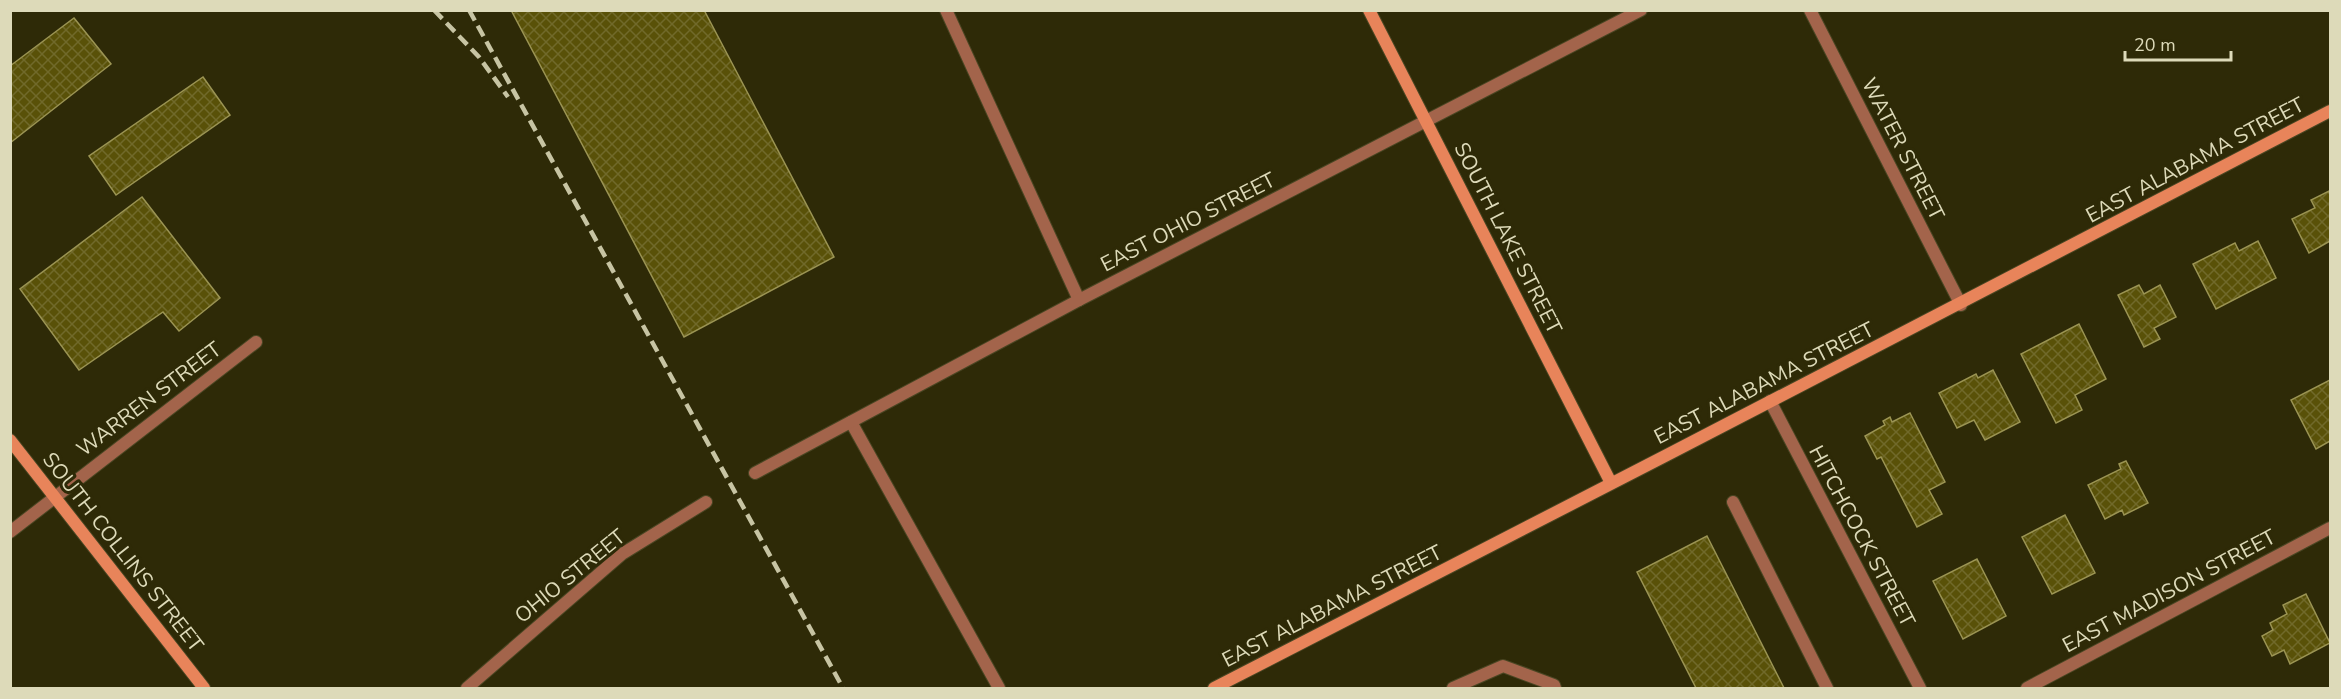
<svg xmlns="http://www.w3.org/2000/svg" width="2341" height="699" font-family="'Nunito Sans',sans-serif">
  <style>
    .building { fill: url(#building-cross-hatch); stroke: #9b9453; stroke-width: 1.5 }
    .lines { fill: none; stroke-linecap: round; stroke-linejoin: round }
    .lane-casing { stroke: #4a4623; stroke-width: 14 }
    .street-casing { stroke: #4a4623; stroke-width: 14 }
    .secondary-casing { stroke: #4a4623; stroke-width: 14 }
    .lane { stroke: #a3644b; stroke-width: 12 }
    .street { stroke: #a3644b; stroke-width: 12 }
    .secondary { stroke: #e8845a; stroke-width: 12 }
    .rail { stroke: #c7c4a3; stroke-width: 4.5; stroke-dasharray: 12 6; stroke-linecap: butt }
    .labels { text-anchor: middle; stroke-width: 6; stroke-linejoin: round; paint-order: stroke }
    .street-label { font-size: 21px; fill: #dddab9; stroke: #2e2a07 }
  </style>
  <defs>
    <pattern id="building-cross-hatch" width="8" height="8" patternUnits="userSpaceOnUse" patternTransform="scale(1.5)"><rect width="8" height="8" fill="#595108"/><path d="M0 0l8 8M0 8l8-8" fill="none" stroke="#70692a"/></pattern>
  </defs>
  <rect width="100%" height="100%" fill="#2e2a07"/>
  <g class="building">
    <polygon points="511,10 704,10 834,257 684,337"/>
    <polygon points="74,18 111,64 10,143 10,66"/>
    <polygon points="203,77 230,115 116,195 89,156"/>
    <polygon points="2329,191 2330,195 2330,241 2309,253 2292,219 2315,208 2311,200"/>
    <polygon points="142,197 220,298 179,331 163,312 79,370 20,289"/>
    <polygon points="2258,241 2276,278 2216,309 2193,264 2235,243 2239,251"/>
    <polygon points="2139,285 2144,294 2160,285 2176,317 2154,328 2160,339 2144,347 2118,295"/>
    <polygon points="2079,324 2106,379 2075,395 2082,410 2056,423 2021,354"/>
    <polygon points="1993,370 2020,422 1985,440 1974,420 1957,428 1939,393 1976,374 1978,378"/>
    <polygon points="2330,380 2330,441 2316,449 2291,400"/>
    <polygon points="1910,413 1945,482 1929,490 1942,514 1917,527 1881,457 1877,459 1865,436 1885,425 1883,421 1890,417 1892,422"/>
    <polygon points="2126,461 2148,503 2124,515 2122,510 2105,519 2088,485 2121,469 2119,464"/>
    <polygon points="2065,515 2095,573 2052,594 2022,537"/>
    <polygon points="1707,536 1784,688 1696,688 1637,572"/>
    <polygon points="1977,559 2006,616 1963,639 1933,581"/>
    <polygon points="2306,594 2330,643 2290,664 2284,650 2272,656 2262,636 2273,630 2270,623 2287,614 2283,605"/>
  </g>
  <g class="lines">
    <defs>
      <g id="lane">
        <polyline points="851,422 999,688"/>
        <polyline points="1733,502 1827,688"/>
        <polyline points="1453,688 1503,666 1554,685 1555,688"/>
      </g>
      <g id="street">
        <polyline points="946,10 1079,300"/>
        <polyline points="1810,10 1961,305"/>
        <polyline points="1770,401 1920,688"/>
        <polyline points="755,473 1079,300 1641,10"/>
        <polyline points="10,532 256,342"/>
        <polyline points="467,688 622,554 706,502"/>
        <polyline points="2027,688 2330,528"/>
      </g>
      <g id="secondary">
        <polyline points="1369,10 1611,483"/>
        <polyline points="10,440 204,688"/>
        <path d="M 1214,688 C 1586,496 1960,306 2330,111"/>
      </g>
    </defs>
    <use href="#lane" class="lane-casing"/>
    <use href="#street" class="street-casing"/>
    <use href="#secondary" class="secondary-casing"/>
    <use href="#lane" class="lane"/>
    <use href="#street" class="street"/>
    <use href="#secondary" class="secondary"/>
    <g class="rail">
      <polyline points="434,10 479,57 508,97"/>
      <polyline points="469,10 843,688"/>
    </g>
  </g>
  <g class="labels">
    <g class="street-label">
      <text transform="translate(1903 149) rotate(63)" y="7">WATER STREET</text>
      <text transform="translate(2195 160) rotate(-28)" y="7">EAST ALABAMA STREET</text>
      <text transform="translate(1188 222) rotate(-27)" y="7">EAST OHIO STREET</text>
      <text transform="translate(1508 238) rotate(63)" y="7">SOUTH LAKE STREET</text>
      <text transform="translate(1764 383) rotate(-27)" y="7">EAST ALABAMA STREET</text>
      <text transform="translate(149 399) rotate(-37)" y="7">WARREN STREET</text>
      <text transform="translate(1862 536) rotate(62)" y="7">HITCHCOCK STREET</text>
      <text transform="translate(123 552) rotate(52)" y="7">SOUTH COLLINS STREET</text>
      <text transform="translate(570 576) rotate(-39)" y="7">OHIO STREET</text>
      <text transform="translate(2169 591) rotate(-28)" y="7">EAST MADISON STREET</text>
      <text transform="translate(1332 606) rotate(-27)" y="7">EAST ALABAMA STREET</text>
    </g>
  </g>
  <rect width="2341" height="699" fill="none" stroke="#dddab9" stroke-width="24"/>
  <path d="M2125 51v9h106v-9" fill="none" stroke="#dddab9" stroke-width="3"/>
  <text x="2134" y="51" font-size="18" fill="#dddab9" stroke="#2e2a07" stroke-width="4.5" paint-order="stroke">20 m</text>
</svg>
